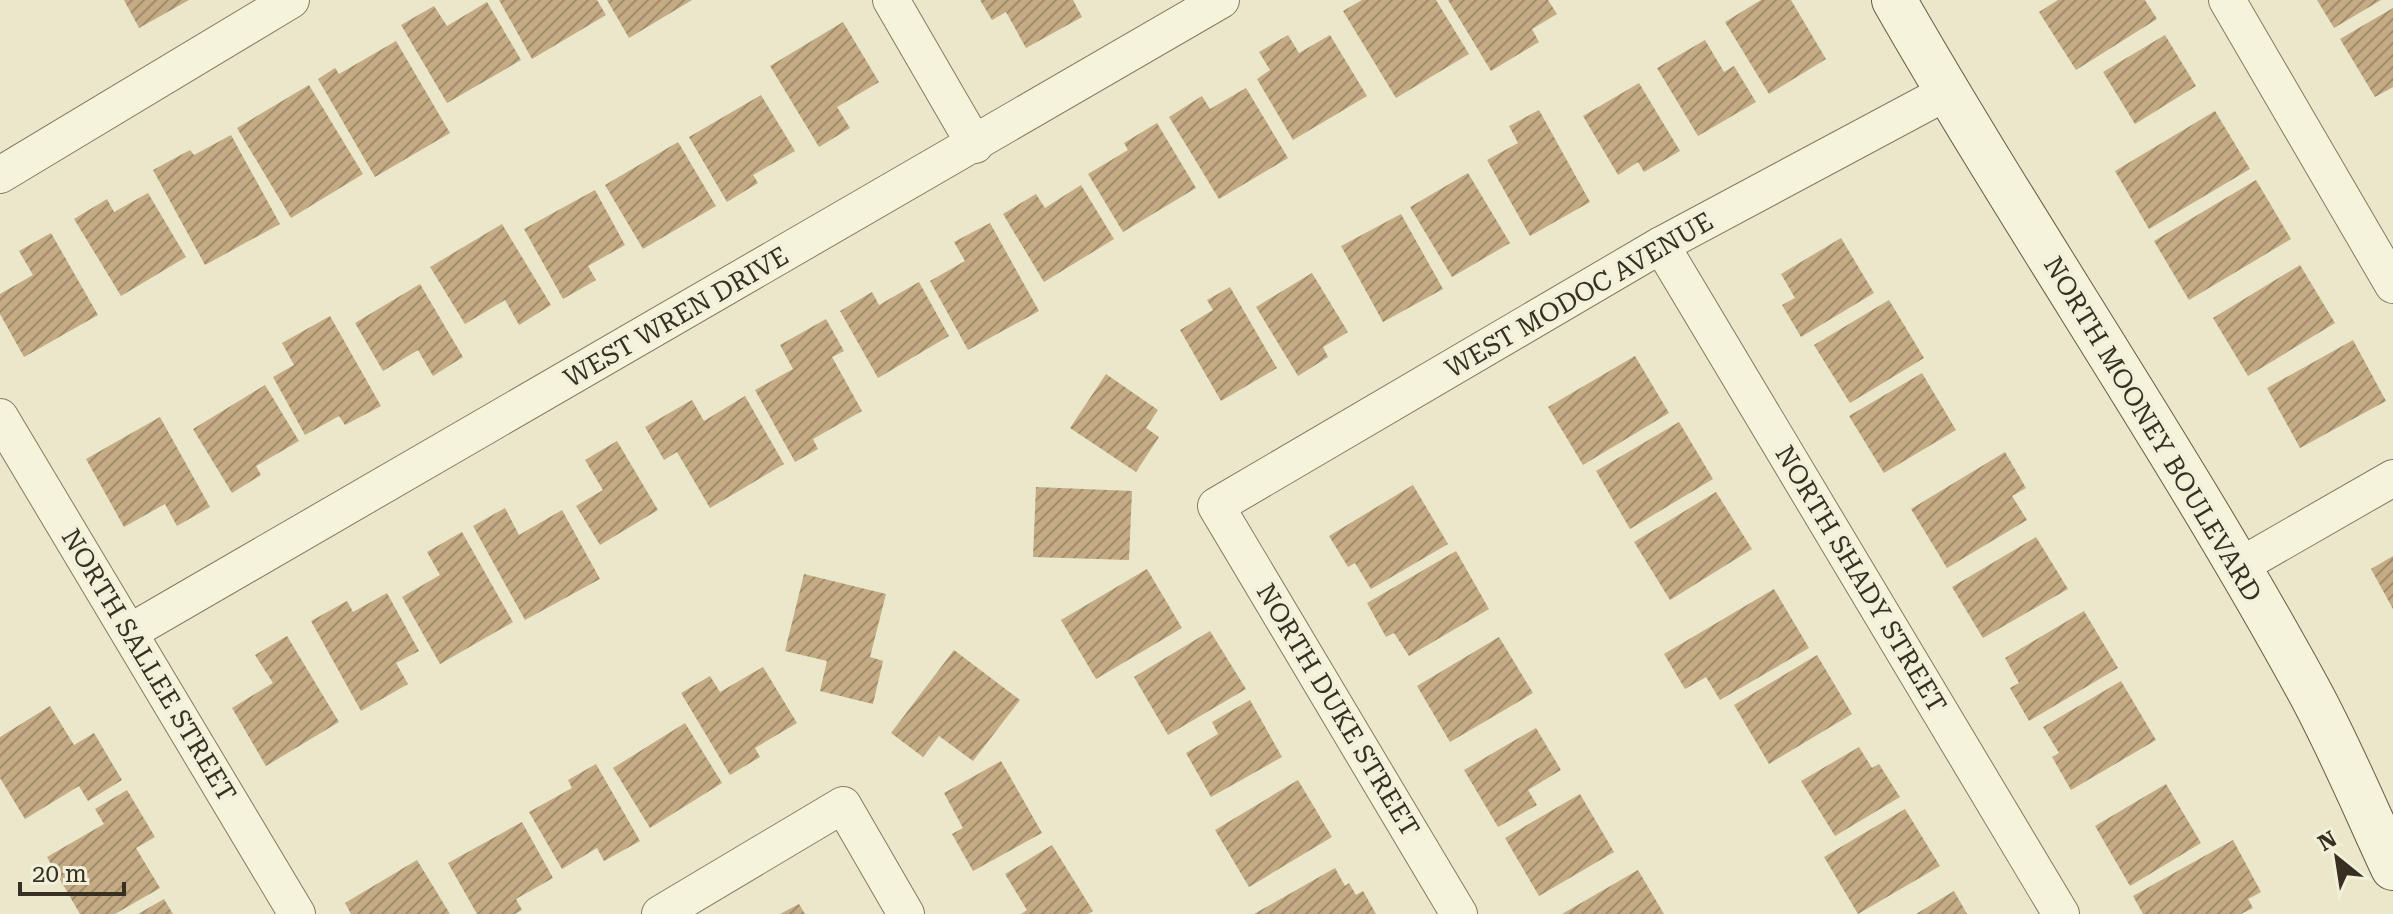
<svg xmlns="http://www.w3.org/2000/svg" width="2393" height="914" font-family="'Roboto Serif',serif">
  <style>
    .building { fill: url(#building-hatch) }
    .lines { fill: none; stroke-linecap: round; stroke-linejoin: round }
    .street-casing { stroke: #857b60; stroke-width: 38 }
    .secondary-casing { stroke: #675c43; stroke-width: 46 }
    .street { stroke: #f6f3dc; stroke-width: 36 }
    .secondary { stroke: #f6f3dc; stroke-width: 44 }
    .labels { text-anchor: middle; stroke-width: 7; stroke-linejoin: round; paint-order: stroke }
    .street-label { font-size: 26px; fill: #373022; stroke: #f2f0d9 }
  </style>
  <defs>
    <pattern id="building-hatch" width="6" height="6" patternUnits="userSpaceOnUse" patternTransform="scale(2)"><rect width="6" height="6" fill="#c4ab84"/><path d="M-1 1l2-2M0 6l6-6M5 7l2-2" fill="none" stroke="#a08c6c"/></pattern>
  </defs>
  <rect width="100%" height="100%" fill="#eae7ca"/>
  <g class="building">
    <polygon points="124,0 189,0 139,28"/>
    <polygon points="499,0 597,0 606,15 532,59"/>
    <polygon points="607,0 692,0 629,38"/>
    <polygon points="980,0 1073,0 1082,17 1026,48 1006,12 992,20"/>
    <polygon points="1362,0 1436,0 1469,54 1396,98 1343,11"/>
    <polygon points="1448,0 1548,0 1557,14 1532,29 1539,42 1491,71"/>
    <polygon points="1761,0 1791,0 1826,59 1769,94 1725,22"/>
    <polygon points="2058,0 2145,0 2157,19 2076,70 2039,12"/>
    <polygon points="2317,0 2381,0 2334,28"/>
    <polygon points="487,2 521,60 447,103 401,25 434,6 447,26"/>
    <polygon points="2393,8 2393,87 2375,97 2340,39"/>
    <polygon points="843,22 879,82 837,107 850,128 819,147 770,66"/>
    <polygon points="1288,35 1299,53 1330,35 1367,96 1293,140 1257,79 1270,70 1259,52"/>
    <polygon points="2165,35 2196,86 2135,124 2103,72"/>
    <polygon points="1705,40 1724,72 1734,66 1756,102 1698,136 1657,68"/>
    <polygon points="396,41 450,133 375,177 318,79 335,68 339,74"/>
    <polygon points="1639,83 1680,151 1644,172 1638,162 1618,175 1583,116"/>
    <polygon points="309,85 363,174 291,218 237,128"/>
    <polygon points="1246,88 1288,158 1219,199 1169,117 1202,96 1210,109"/>
    <polygon points="761,95 795,151 753,175 758,183 727,202 689,137"/>
    <polygon points="1539,110 1590,202 1530,236 1487,160 1518,143 1509,126"/>
    <polygon points="2215,111 2250,169 2149,229 2115,171"/>
    <polygon points="1157,123 1196,188 1123,232 1088,174 1128,150 1124,143"/>
    <polygon points="231,135 280,224 205,265 153,170 190,150 194,155"/>
    <polygon points="678,142 716,206 643,249 605,185"/>
    <polygon points="1468,173 1510,243 1452,277 1410,207"/>
    <polygon points="2256,180 2291,239 2189,300 2154,241"/>
    <polygon points="1081,185 1114,239 1044,282 1003,214 1036,194 1045,208"/>
    <polygon points="595,190 625,245 588,266 596,280 563,299 524,229"/>
    <polygon points="148,193 186,257 121,296 74,219 107,199 114,212"/>
    <polygon points="1401,214 1443,289 1383,322 1341,246"/>
    <polygon points="990,223 1039,311 968,350 930,281 965,261 954,242"/>
    <polygon points="502,224 551,305 519,325 505,300 465,324 430,267"/>
    <polygon points="51,233 98,315 24,357 0,314 0,294 33,275 19,251"/>
    <polygon points="1841,238 1874,293 1801,337 1782,305 1795,298 1781,274"/>
    <polygon points="2300,265 2335,323 2248,376 2213,318"/>
    <polygon points="1312,273 1348,332 1323,347 1328,357 1298,376 1256,307"/>
    <polygon points="919,282 949,336 878,378 840,311 872,292 879,305"/>
    <polygon points="420,284 463,357 433,376 418,350 383,371 355,323"/>
    <polygon points="1230,287 1277,368 1221,401 1180,330 1213,310 1207,300"/>
    <polygon points="1889,300 1924,358 1850,403 1814,345"/>
    <polygon points="330,316 381,406 345,425 339,416 305,435 273,377 294,365 282,343"/>
    <polygon points="826,319 844,351 832,357 862,411 813,439 818,449 795,462 755,390 793,369 780,345"/>
    <polygon points="2353,340 2386,401 2300,448 2267,388"/>
    <polygon points="1635,356 1669,413 1583,465 1548,407"/>
    <polygon points="1922,373 1956,430 1884,473 1849,416"/>
    <polygon points="1106,374 1158,410 1146,428 1159,437 1136,472 1070,428"/>
    <polygon points="265,385 299,441 256,466 261,475 232,493 193,429"/>
    <polygon points="745,396 784,464 710,508 677,452 664,460 645,427 692,400 704,421"/>
    <polygon points="160,417 210,507 177,526 165,504 124,527 86,459"/>
    <polygon points="1679,422 1713,479 1630,529 1596,471"/>
    <polygon points="617,441 658,510 600,545 576,506 603,490 585,460"/>
    <polygon points="2005,452 2026,488 2012,496 2027,520 1947,568 1911,509"/>
    <polygon points="1413,485 1448,544 1371,589 1355,563 1348,567 1329,536"/>
    <polygon points="1036,487 1132,491 1129,560 1033,557"/>
    <polygon points="1716,492 1752,549 1670,600 1634,542"/>
    <polygon points="505,508 519,535 562,510 600,579 525,620 473,526"/>
    <polygon points="462,532 513,622 440,664 402,597 440,575 427,552"/>
    <polygon points="2036,537 2068,589 1983,638 1952,587"/>
    <polygon points="1456,551 1489,609 1409,656 1394,633 1386,637 1367,603"/>
    <polygon points="2393,556 2393,609 2371,569"/>
    <polygon points="1147,569 1182,628 1096,679 1061,620"/>
    <polygon points="804,574 886,594 870,657 883,661 873,704 820,691 827,661 785,651"/>
    <polygon points="1774,589 1809,648 1720,700 1706,677 1685,689 1664,654"/>
    <polygon points="387,593 419,651 396,663 408,684 361,711 311,621 347,601 353,612"/>
    <polygon points="2084,611 2118,668 2029,721 2010,688 2019,683 2005,658"/>
    <polygon points="1210,631 1246,689 1168,735 1134,677"/>
    <polygon points="287,636 339,722 266,766 232,708 273,683 255,655"/>
    <polygon points="1499,637 1533,693 1450,742 1417,686"/>
    <polygon points="954,650 1020,700 973,761 939,736 923,757 891,733"/>
    <polygon points="1817,655 1852,714 1769,764 1734,705"/>
    <polygon points="763,667 797,723 755,748 760,757 730,775 681,693 710,676 720,692"/>
    <polygon points="2121,681 2156,740 2071,790 2052,757 2059,753 2043,727"/>
    <polygon points="1250,700 1282,757 1211,797 1186,753 1218,734 1212,722"/>
    <polygon points="50,706 74,745 94,733 122,780 88,801 79,786 25,819 0,778 0,737"/>
    <polygon points="685,723 722,783 650,828 613,768"/>
    <polygon points="1536,728 1561,770 1528,790 1537,805 1498,827 1464,770"/>
    <polygon points="1859,747 1872,768 1879,764 1900,797 1835,836 1801,781"/>
    <polygon points="1001,761 1042,833 973,871 952,834 963,828 944,793"/>
    <polygon points="596,764 640,841 604,861 597,848 562,869 529,812 572,788 568,780"/>
    <polygon points="1298,780 1332,837 1249,887 1215,830"/>
    <polygon points="2166,784 2201,843 2130,886 2095,826"/>
    <polygon points="127,790 155,837 136,848 160,888 115,914 80,914 47,857 104,824 95,809"/>
    <polygon points="1580,794 1614,852 1539,896 1505,838"/>
    <polygon points="1905,809 1940,866 1858,914 1824,857"/>
    <polygon points="522,822 553,878 516,899 522,910 515,914 477,914 448,863"/>
    <polygon points="2233,840 2261,892 2248,899 2253,908 2241,914 2143,914 2133,896"/>
    <polygon points="1052,845 1093,911 1088,914 1021,914 1027,910 1005,874"/>
    <polygon points="417,860 450,914 351,914 345,903"/>
    <polygon points="1335,868 1345,886 1349,883 1356,895 1363,891 1376,914 1254,914"/>
    <polygon points="1638,870 1664,914 1562,914"/>
    <polygon points="1954,891 1967,914 1916,914"/>
    <polygon points="164,899 173,914 138,914"/>
    <polygon points="799,904 805,914 780,914"/>
  </g>
  <g class="lines">
    <defs>
      <g id="street">
        <polyline points="891,0 975,145"/>
        <polyline points="2227,0 2393,285"/>
        <polyline points="0,175 291,0"/>
        <polyline points="1661,245 2061,914"/>
        <polyline points="0,417 297,914"/>
        <polyline points="2238,567 2393,478"/>
        <polyline points="130,632 1221,0"/>
        <polyline points="660,914 843,805 906,914"/>
        <polyline points="1459,914 1216,506 1661,245 1947,92"/>
      </g>
      <path id="secondary" d="M 1894,0 C 2027,232 2179,453 2307,687 C 2339,745 2365,808 2393,868"/>
    </defs>
    <use href="#street" class="street-casing"/>
    <use href="#secondary" class="secondary-casing"/>
    <use href="#street" class="street"/>
    <use href="#secondary" class="secondary"/>
  </g>
  <g class="labels">
    <g class="street-label">
      <text transform="translate(1579 295) rotate(-30)" y="9">WEST MODOC AVENUE</text>
      <text transform="translate(676 317) rotate(-30)" y="9">WEST WREN DRIVE</text>
      <text transform="translate(2153 429) rotate(59)" y="9">NORTH MOONEY BOULEVARD</text>
      <text transform="translate(1861 579) rotate(59)" y="9">NORTH SHADY STREET</text>
      <text transform="translate(149 665) rotate(59)" y="9">NORTH SALLEE STREET</text>
      <text transform="translate(1338 710) rotate(59)" y="9">NORTH DUKE STREET</text>
    </g>
  </g>
  <g transform="translate(2337 858) rotate(330)" stroke="#f2f0d9" stroke-width="6" paint-order="stroke">
  <path d="M0-6L14 30L0 20L-14 30Z" fill="#373022"/>
  <text y="-12" font-size="22" font-weight="bold" text-anchor="middle" fill="#373022">N</text>
  </g>
  <path d="M20 882v12h104v-12" fill="none" stroke="#373022" stroke-width="4"/>
  <text x="32" y="882" font-size="24" fill="#373022" stroke="#f2f0d9" stroke-width="6" paint-order="stroke">20 m</text>
</svg>
